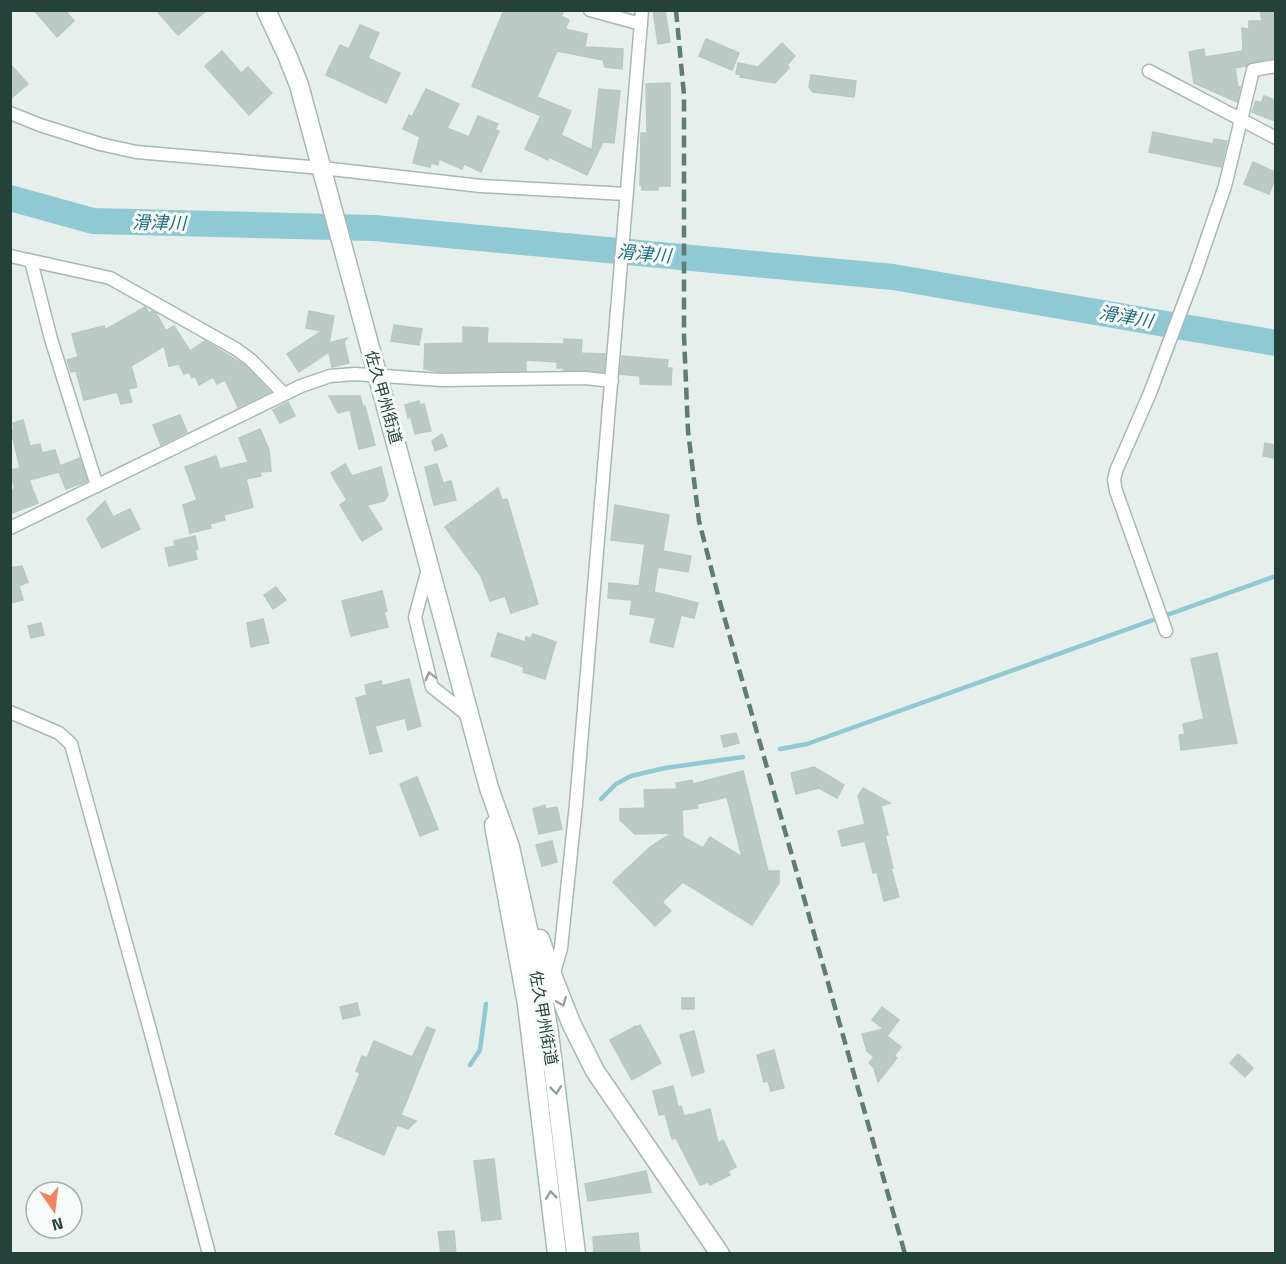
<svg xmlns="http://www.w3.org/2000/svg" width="1286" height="1264" font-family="'Titillium Web','Noto Sans JP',sans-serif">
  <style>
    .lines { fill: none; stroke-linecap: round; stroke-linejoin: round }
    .stream { stroke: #8ec9d4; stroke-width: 4.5 }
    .river { stroke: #8ec9d4; stroke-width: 26 }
    .building { fill: #bbcac4; stroke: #b8c9c2; stroke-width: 1.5; fill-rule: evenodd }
    .street-casing { stroke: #a8b8b2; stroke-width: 15 }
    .secondary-casing { stroke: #a4bbb3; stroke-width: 21 }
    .street { stroke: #fff; stroke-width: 12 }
    .secondary { stroke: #fff; stroke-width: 18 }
    .rail { stroke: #5f7d75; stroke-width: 4.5; stroke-dasharray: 12 6; stroke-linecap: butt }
    .oneway { stroke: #92a09c }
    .labels { text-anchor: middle; stroke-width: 6; stroke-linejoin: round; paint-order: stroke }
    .street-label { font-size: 16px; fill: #24423a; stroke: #f7fbf9 }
    .water-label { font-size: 18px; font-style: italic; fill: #1c6f80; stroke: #f7fbf9 }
  </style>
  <rect width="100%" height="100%" fill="#e6efeb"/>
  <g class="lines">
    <g class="stream">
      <polyline points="780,749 807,744 1276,576"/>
      <polyline points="601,799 616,784 631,776 665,768 743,757"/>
      <polyline points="470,1065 480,1050 486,1004"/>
    </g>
    <polyline class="river" points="10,198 93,221 374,228 893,277 1276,343"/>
  </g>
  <g class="building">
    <polygon points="34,10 65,10 74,21 57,37"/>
    <polygon points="156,10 207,10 178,35"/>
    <polygon points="504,10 555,10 563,13 561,16 569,20 565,29 587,34 585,47 623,49 622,69 605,67 603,60 557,51 537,97 571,111 561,135 592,150 599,89 620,91 614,143 603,142 587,175 549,157 548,160 525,149 541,116 472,86"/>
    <polygon points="653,10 665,10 670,42 658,44"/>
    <polygon points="1260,10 1275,10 1275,58 1252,62 1246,66 1235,68 1238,87 1240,87 1237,102 1194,83 1189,52 1204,49 1205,57 1243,51 1242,28 1249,29 1249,21 1262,21"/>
    <polygon points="360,25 379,33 368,58 400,73 386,103 326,75 340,45 349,49"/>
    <polygon points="706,39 739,53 732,70 699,56"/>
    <polygon points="782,43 795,56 787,65 789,68 775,83 740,77 741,75 736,74 738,63 758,67"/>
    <polygon points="222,51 241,73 248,67 272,93 249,115 205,66"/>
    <polygon points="10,64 28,84 10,99"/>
    <polygon points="811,75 856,81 854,97 813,92 809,87"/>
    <polygon points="670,83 670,186 658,186 658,190 642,190 642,185 640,185 641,133 647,133 646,84"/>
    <polygon points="426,89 459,104 447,128 469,137 478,116 498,124 495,130 499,131 481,172 464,164 462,169 439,159 438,165 431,163 430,167 413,163 420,137 403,129 409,115 412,117"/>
    <polygon points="1264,96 1275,100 1275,121 1252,112 1256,101 1261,103"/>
    <polygon points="1153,132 1213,144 1214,139 1227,141 1221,167 1149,152"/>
    <polygon points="1253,162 1275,172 1275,179 1269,194 1244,184"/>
    <polygon points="145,307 149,313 152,311 156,313 166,331 174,326 190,351 205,341 246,366 270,392 238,407 225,380 217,384 213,377 199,385 195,376 192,378 189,372 184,374 179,364 169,366 164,346 131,366 137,387 128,389 132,402 121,404 117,392 84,400 76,371 71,372 67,360 78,357 72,334 104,326 105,330"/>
    <polygon points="309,311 334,316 329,343 347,338 344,342 349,363 332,367 329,352 299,372 287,354 322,331 306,328"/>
    <polygon points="394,325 422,329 419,345 391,341"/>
    <polygon points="463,327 488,328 487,343 564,344 564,339 582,340 581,353 605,354 604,372 564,370 564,368 557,368 557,362 526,360 526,371 441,372 424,369 425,344 463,343"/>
    <polygon points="622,356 668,360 667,368 672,368 671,385 640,384 640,376 620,374"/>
    <polygon points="329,396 360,396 363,407 365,406 375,445 359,449 350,410 338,413"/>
    <polygon points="419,401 420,405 424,404 431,431 415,434 411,417 408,418 405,405"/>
    <polygon points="288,402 295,416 280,423 273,410"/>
    <polygon points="180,415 187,432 161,445 153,425"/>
    <polygon points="23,420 30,446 40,444 42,453 55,450 60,466 80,458 87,481 66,489 59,472 29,480 38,503 10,514 10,490 15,489 10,470 20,468 11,430 14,429 13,423"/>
    <polygon points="260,429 269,450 271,471 260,472 261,476 246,479 253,507 224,515 225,520 210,524 211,528 190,533 183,505 197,500 185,467 216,456 220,469 248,462 239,438"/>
    <polygon points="442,434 447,446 435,451 432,441"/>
    <polygon points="1265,443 1275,445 1274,458 1263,456"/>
    <polygon points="345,464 352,476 381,467 388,495 384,501 367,505 382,529 362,541 340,505 347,500 331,473"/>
    <polygon points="437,464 443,483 451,481 456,500 434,505 425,467"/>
    <polygon points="498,488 502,500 507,499 538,604 511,613 505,596 490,601 481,576 445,527"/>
    <polygon points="105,501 113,517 130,509 140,529 102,548 87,519"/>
    <polygon points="615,505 669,515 663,551 691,556 688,572 658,567 654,592 698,603 694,618 681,615 673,647 650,642 656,618 630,614 632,600 608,598 609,583 639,586 645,544 611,540"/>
    <polygon points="195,536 198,549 195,550 197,559 169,566 165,548 175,546 174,541"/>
    <polygon points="22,566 28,582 19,586 23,600 10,603 10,568"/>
    <polygon points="276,587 286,600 273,609 264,595"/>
    <polygon points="382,591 387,611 384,612 388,627 351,636 342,601"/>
    <polygon points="263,619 269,643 251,647 247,623"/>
    <polygon points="41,623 44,635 31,638 28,626"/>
    <polygon points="498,633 525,642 526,637 531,638 533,634 556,642 545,679 523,672 524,667 491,656"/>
    <polygon points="1217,653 1237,743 1181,750 1179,735 1185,734 1183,724 1204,719 1191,659"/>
    <polygon points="409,679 421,726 408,730 405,718 375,726 382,751 370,754 356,698 367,695 365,685 381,681 382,686"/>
    <polygon points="736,733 739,743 724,747 721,736"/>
    <polygon points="814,767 844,785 837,798 819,788 796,794 791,773"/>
    <path d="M 743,771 L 768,871 L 779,871 L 779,883 L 752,925 L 683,882 L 662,902 L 671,911 L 655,926 L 613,882 L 650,847 L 672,833 L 635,834 L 620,820 L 620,809 L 645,808 L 644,790 L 677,789 L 676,783 L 692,780 L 693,784 ZM 727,797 L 742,857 L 710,837 L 703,848 L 683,837 L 682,810 L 698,808 L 697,804 Z"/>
    <polygon points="417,777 438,829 420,836 400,784"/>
    <polygon points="863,788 890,803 881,806 888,835 885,835 893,868 891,868 899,897 884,901 877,872 873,873 865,841 842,846 838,831 865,824 858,796"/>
    <polygon points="545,805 546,809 557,807 562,829 539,834 533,809"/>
    <polygon points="552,841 557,862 542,866 536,845"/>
    <rect x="682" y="998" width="12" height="11"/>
    <polygon points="357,1003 360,1015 343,1019 340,1007"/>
    <polygon points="882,1007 899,1020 887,1036 901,1047 894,1056 897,1058 878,1082 874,1068 869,1063 874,1057 867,1051 862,1034 884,1029 872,1020"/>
    <polygon points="640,1025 661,1063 632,1080 610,1040 636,1026 637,1027"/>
    <polygon points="427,1027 435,1030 401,1115 416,1121 408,1129 397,1125 384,1155 335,1134 360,1073 356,1071 362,1056 367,1058 374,1041 412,1057"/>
    <polygon points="694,1031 704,1072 692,1076 680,1035"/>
    <polygon points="774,1050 784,1088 771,1091 768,1081 764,1082 757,1055"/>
    <polygon points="1238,1054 1253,1068 1245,1077 1230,1063"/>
    <polygon points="673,1086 678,1107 681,1106 684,1116 691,1114 693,1117 693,1114 710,1109 718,1143 723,1140 736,1167 728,1171 730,1175 710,1185 708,1182 700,1185 676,1138 672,1139 665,1114 659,1115 653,1091"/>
    <polygon points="494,1159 501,1219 482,1221 474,1161"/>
    <polygon points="646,1171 651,1192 588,1201 585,1184"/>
    <polygon points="454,1231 456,1254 441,1254 438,1232"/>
    <polygon points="638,1233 640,1254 594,1254 593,1237"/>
  </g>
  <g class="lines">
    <defs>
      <g id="street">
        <polyline points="590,10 641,24"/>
        <polyline points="1149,71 1276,138"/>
        <polyline points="10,113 40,125 100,144 136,152 322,168 481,186 626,194"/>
        <polyline points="10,256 110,278 236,349 251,360 284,394"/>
        <polyline points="31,261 51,339 97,486"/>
        <polyline points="10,528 301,386 330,376 355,374 441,380 585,378 612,381"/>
        <polyline points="428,569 415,617 432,687 469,716"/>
        <polyline points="1166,631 1116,491 1114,480 1116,471 1150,393 1196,271 1225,186 1253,70 1276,66"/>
        <polyline points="10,712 59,733 71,744 153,1041 209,1254"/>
        <polyline points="553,976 561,948 576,804 642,10"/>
      </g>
      <g id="secondary">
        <polyline points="266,10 287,55 299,85 489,788 510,847 543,998 549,1033 576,1254"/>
        <polyline points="494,825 527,1004 557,1254"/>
        <polyline points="540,939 553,977 571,1023 595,1071 720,1254"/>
      </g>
    </defs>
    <use href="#street" class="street-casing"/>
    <use href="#secondary" class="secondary-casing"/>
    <use href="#street" class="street"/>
    <use href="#secondary" class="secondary"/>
    <polyline class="rail" points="676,10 684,95 684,336 688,431 699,521 718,595 905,1254"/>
  </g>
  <defs><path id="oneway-chevron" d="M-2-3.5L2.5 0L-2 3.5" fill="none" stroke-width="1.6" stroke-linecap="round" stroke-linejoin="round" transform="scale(1.5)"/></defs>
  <g class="oneway">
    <use href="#oneway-chevron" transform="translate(430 676) rotate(-104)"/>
    <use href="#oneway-chevron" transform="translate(562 1002) rotate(68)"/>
    <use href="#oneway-chevron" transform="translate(556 1090) rotate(83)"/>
    <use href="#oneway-chevron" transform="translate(551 1195) rotate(-97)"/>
  </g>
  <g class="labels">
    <g class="street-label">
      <text transform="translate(384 397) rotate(74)" y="6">佐久甲州街道</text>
      <text transform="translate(544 1018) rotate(80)" y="6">佐久甲州街道</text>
    </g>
    <g class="water-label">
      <text transform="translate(159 223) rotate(1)" y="6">滑津川</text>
      <text transform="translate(644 254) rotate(5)" y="6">滑津川</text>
      <text transform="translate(1126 317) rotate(10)" y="6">滑津川</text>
    </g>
  </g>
  <rect width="1286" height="1264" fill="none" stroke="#24423a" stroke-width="24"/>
  <g transform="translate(54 1210) rotate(166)"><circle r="28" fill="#f7fbf9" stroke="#a3b1ad" stroke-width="1.5"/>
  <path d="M0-4.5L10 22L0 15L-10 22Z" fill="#f4845f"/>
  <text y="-9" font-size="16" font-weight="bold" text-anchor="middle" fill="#24423a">N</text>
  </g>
</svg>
